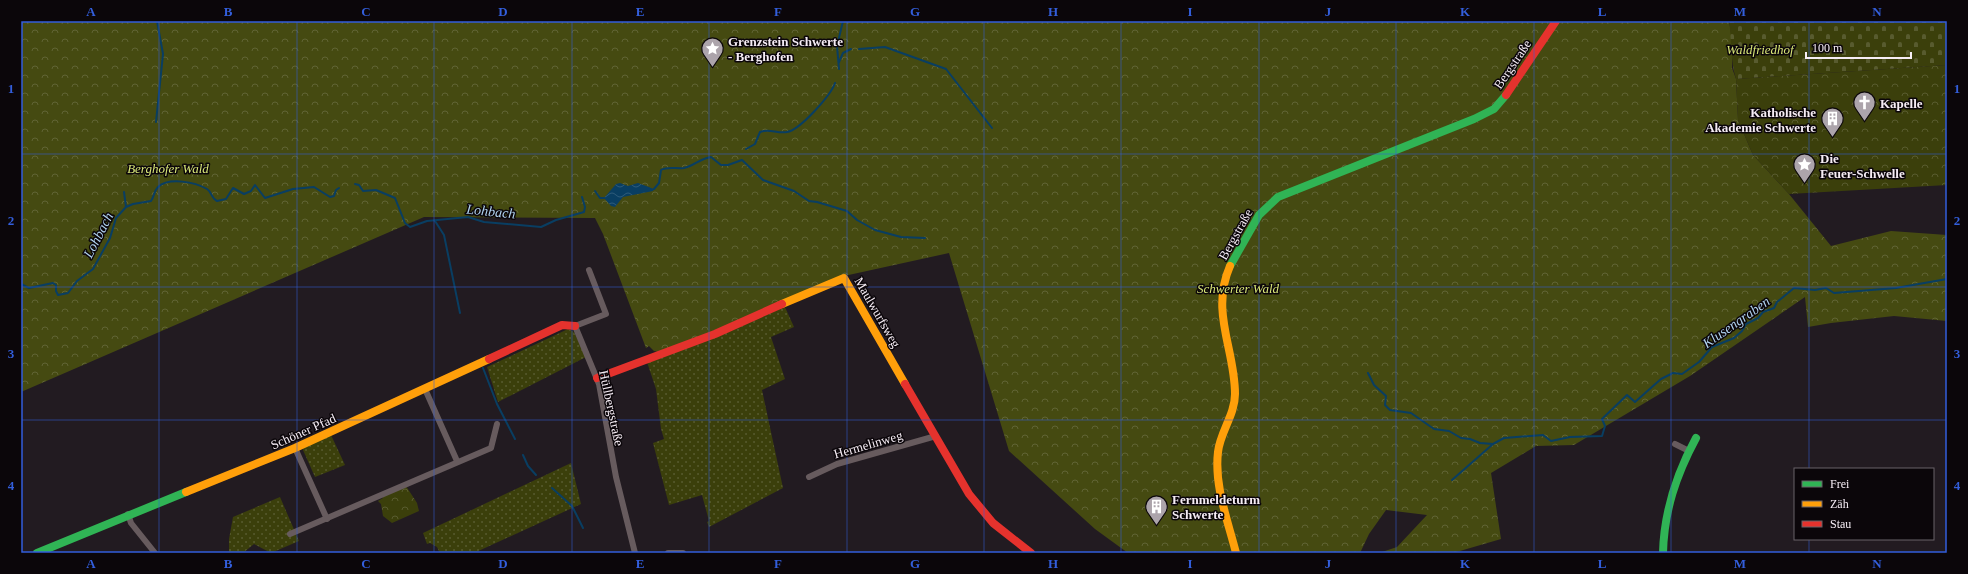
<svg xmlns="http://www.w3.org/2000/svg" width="1968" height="574" font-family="'Times New Roman',serif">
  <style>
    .grass { fill: url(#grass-dots) }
    .forest { fill: url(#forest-crowns) }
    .cemetery { fill: url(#cemetery-stones) }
    .park { fill: url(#park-crowns) }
    .water { fill: url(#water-waves) }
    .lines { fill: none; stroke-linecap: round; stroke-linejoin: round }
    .stream { stroke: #093e62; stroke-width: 2 }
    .street { stroke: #675b5e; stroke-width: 6 }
    .fast { stroke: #30b455; stroke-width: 8 }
    .slow { stroke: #ff9f0a; stroke-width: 8 }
    .jam { stroke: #e5322d; stroke-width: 8 }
    .grid { fill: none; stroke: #335edb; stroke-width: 1; stroke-opacity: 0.55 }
    .labels { text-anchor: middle; stroke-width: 3; stroke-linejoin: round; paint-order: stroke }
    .poi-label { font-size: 13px; font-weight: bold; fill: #f6edf5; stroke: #0b060a; text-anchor: start }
    .park-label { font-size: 13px; font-style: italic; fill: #d9e778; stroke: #0b060a }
    .street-label { font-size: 13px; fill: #f6edf5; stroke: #0b060a }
    .water-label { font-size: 14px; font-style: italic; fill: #b1d3f0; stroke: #0b060a }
    .neatline { fill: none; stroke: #335edb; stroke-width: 1.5 }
    .grid-label { font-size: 13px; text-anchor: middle; font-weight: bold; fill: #335edb }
  </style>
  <defs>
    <pattern id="grass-dots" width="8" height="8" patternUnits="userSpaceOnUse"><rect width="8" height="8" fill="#3b3f0b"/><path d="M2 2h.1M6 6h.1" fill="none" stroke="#585b2f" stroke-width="1.8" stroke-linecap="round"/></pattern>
    <pattern id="forest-crowns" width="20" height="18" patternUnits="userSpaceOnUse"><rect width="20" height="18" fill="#454a11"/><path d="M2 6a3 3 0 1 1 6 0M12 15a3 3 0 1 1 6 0" fill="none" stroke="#606434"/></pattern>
    <pattern id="cemetery-stones" width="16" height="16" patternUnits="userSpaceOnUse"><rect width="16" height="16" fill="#3b3f0b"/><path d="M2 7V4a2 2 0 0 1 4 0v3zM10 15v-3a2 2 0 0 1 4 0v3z" fill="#585b2f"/></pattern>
    <pattern id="park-crowns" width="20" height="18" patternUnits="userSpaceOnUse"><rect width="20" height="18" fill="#3b3f0b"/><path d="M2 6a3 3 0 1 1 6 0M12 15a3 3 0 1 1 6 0" fill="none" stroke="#585b2f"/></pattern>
    <pattern id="water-waves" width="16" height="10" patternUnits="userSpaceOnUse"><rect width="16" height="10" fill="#093e62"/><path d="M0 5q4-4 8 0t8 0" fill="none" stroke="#2d5a79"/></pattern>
  </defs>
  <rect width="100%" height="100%" fill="#221b21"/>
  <g class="grass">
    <polygon points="784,305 794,327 771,337 785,379 762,390 783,488 709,527 707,522 709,521 702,495 669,505 653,443 664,439 661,429 656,389 647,362"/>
    <polygon points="568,329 574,332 586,357 498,402 487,367"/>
    <polygon points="331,435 345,465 315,477 303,450 304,447"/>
    <polygon points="571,463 581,504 474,553 440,553 437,547 430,543 427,544 423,533"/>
    <polygon points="280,497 299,541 271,553 254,544 243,553 229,553 229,539 233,517"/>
  </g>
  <polygon class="forest" points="21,21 1729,21 1732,39 1732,68 1736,79 1738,120 1753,155 1789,194 1831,246 1891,231 1947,235 1947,321 1894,316 1831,323 1808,327 1805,297 1690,376 1574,445 1536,446 1491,473 1501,539 1453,553 1379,553 1397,547 1427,515 1386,510 1369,534 1360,553 1128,553 1095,529 1009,451 949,253 844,276 714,332 659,352 654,351 649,346 646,348 603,234 595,218 424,217 21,392"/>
  <path class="cemetery" d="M 1729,21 L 1946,21 L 1947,65 L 1736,79 C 1730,60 1732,40 1729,21 Z"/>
  <g class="park">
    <polygon points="1947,65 1947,185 1789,194 1753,155 1738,120 1736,79"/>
    <polygon points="406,486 417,503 419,511 392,523 383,516 381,504 378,501 383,498 382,496"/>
  </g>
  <polygon class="water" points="620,183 628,186 638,183 654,189 653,191 623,197 615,207 611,206 604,198 616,184"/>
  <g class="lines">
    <g class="stream">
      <polyline points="859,49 885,47 946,69 992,128"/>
      <polyline points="839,62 843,53 851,49"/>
      <polyline points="839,69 837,46 843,21"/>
      <polyline points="156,122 163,54 157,21"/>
      <path d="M 746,149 L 755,144 L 760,132 C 768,128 778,134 787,132 C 800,130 831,95 835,83"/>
      <polyline points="355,184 359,185 363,191 376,190 395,198 405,223 410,227 427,221 468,217 484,222 541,227 556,220 584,212 585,207 582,197"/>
      <path d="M 654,189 L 659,183 L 661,170 C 668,166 676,169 684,168 C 694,166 699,159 711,157 L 721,165 L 728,165 L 742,160 L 763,180 L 794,191 L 809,201 L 817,202 L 847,211 L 857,220 L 875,230 L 901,237 L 925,238"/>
      <polyline points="595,191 600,198 604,198"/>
      <polyline points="124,192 126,207"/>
      <polyline points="435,221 444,235 460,313"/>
      <path d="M 21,284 L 29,288 L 53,283 L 56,285 L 56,291 L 58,295 L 68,293 L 77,281 L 93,269 L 110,238 L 116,218 L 126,207 L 133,204 L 151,201 C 154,197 154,191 158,187 C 169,177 195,182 207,189 C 212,192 211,198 217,201 L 226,199 L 233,188 L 244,194 L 251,191 L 255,185 L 265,198 L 293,189 L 314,187 L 330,197 L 334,196 L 336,190 L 339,188"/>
      <polyline points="483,368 497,404 515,439"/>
      <polyline points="1368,373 1374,385 1386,396 1385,405 1390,410 1411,413 1434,429 1449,431 1461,438 1470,439 1480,443 1493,444 1504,438 1543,435 1551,441 1570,437 1602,436 1605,426 1602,419 1627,395 1635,402 1661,379 1673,373 1682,374 1699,362 1712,347 1734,338 1742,331 1746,324 1758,318 1763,312 1774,308 1777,302 1794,288 1815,290 1826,288 1834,293 1896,288 1947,279"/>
      <polyline points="523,455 528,466 536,475"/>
      <polyline points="1452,480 1493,444"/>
      <polyline points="552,488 572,506 583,528"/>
    </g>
    <g class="street">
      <polyline points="589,270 606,314 575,326 599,384 616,477 635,553"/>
      <polyline points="425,389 457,461"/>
      <polyline points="1675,444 1689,451"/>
      <polyline points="295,448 327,519"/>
      <polyline points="809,477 837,464 936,436"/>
      <polyline points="128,514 131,523 155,553"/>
      <polyline points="290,534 491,448 497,424"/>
      <polyline points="668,553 683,553"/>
    </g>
    <g class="fast">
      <polyline points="1230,266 1259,215 1278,197 1474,119 1494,109 1506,95"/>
      <polyline points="37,553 186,492"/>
      <path d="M 1663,553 C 1664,511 1676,475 1696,438"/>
    </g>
    <g class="slow">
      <path d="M 1230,266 C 1210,312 1235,349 1235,394 C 1235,415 1220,432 1218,452 C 1214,486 1228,521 1236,553"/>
      <polyline points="782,304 844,278 905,384"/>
      <polyline points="186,492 295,448 489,359"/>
    </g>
    <g class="jam">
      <polyline points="1506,95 1556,21"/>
      <polyline points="489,359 562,325 575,326"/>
      <polyline points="597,378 715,334 782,304"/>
      <polyline points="905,384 969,494 993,523 1031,553"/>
    </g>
  </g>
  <path class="grid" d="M 159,21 L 159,553M 297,21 L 297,553M 434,21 L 434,553M 572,21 L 572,553M 709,21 L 709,553M 847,21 L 847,553M 984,21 L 984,553M 1121,21 L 1121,553M 1259,21 L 1259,553M 1396,21 L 1396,553M 1534,21 L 1534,553M 1671,21 L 1671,553M 1809,21 L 1809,469M 21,154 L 1947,154M 21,287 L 1947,287M 21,420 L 1947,420M 1809,539 L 1809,553"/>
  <defs>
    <symbol id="sight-pin" viewBox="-11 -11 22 30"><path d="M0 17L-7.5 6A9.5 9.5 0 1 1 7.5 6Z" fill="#aca4ab" stroke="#0b060a"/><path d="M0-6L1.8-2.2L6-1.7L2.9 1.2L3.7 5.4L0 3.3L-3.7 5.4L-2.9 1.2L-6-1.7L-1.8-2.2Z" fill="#fff"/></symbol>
    <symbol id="church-pin" viewBox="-11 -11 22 30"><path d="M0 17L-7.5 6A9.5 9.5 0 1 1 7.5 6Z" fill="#aca4ab" stroke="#0b060a"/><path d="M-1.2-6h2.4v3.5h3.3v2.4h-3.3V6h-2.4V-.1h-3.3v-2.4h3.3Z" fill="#fff"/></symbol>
    <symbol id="building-pin" viewBox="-11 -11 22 30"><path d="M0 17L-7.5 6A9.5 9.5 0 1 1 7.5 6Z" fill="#aca4ab" stroke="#0b060a"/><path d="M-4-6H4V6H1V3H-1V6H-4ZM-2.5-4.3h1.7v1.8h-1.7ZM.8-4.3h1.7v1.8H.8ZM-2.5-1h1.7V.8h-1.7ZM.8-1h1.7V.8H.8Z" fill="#fff"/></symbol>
  </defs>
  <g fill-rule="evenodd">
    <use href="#sight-pin" x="700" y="36" width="25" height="34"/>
    <use href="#church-pin" x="1852" y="90" width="25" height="34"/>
    <use href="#building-pin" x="1820" y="106" width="25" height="34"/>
    <use href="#sight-pin" x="1792" y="152" width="25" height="34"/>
    <use href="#building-pin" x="1144" y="494" width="25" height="34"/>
  </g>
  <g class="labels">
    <g class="poi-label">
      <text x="728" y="46">Grenzstein Schwerte<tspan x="728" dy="15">- Berghofen</tspan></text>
      <text x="1880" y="108">Kapelle</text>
      <text x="1816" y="117" text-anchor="end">Katholische<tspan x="1816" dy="15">Akademie Schwerte</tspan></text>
      <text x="1820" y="163">Die<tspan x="1820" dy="15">Feuer-Schwelle</tspan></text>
      <text x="1172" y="504">Fernmeldeturm<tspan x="1172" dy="15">Schwerte</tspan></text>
    </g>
    <g class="park-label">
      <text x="1760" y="54">Waldfriedhof</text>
      <text x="168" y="173">Berghofer Wald</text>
      <text x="1238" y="293">Schwerter Wald</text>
    </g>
    <g class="street-label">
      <text transform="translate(1512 64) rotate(-56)" y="5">Bergstraße</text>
      <text transform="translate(1235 234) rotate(-61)" y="5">Bergstraße</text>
      <text transform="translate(878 312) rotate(60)" y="5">Maulwurfsweg</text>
      <text transform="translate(612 408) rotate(78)" y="5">Hüllbergstraße</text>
      <text transform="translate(303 431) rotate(-24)" y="5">Schöner Pfad</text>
      <text transform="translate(868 444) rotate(-16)" y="5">Hermelinweg</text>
    </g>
    <g class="water-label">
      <text transform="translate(491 211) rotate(6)" y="5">Lohbach</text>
      <text transform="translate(98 235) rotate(-63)" y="5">Lohbach</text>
      <text transform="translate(1736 322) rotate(-35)" y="5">Klusengraben</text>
    </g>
  </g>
  <rect width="1968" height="574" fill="none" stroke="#0b060a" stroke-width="44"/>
  <rect x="1794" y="468" width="140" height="72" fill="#0b060a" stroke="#696268"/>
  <rect x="1802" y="481" width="20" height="6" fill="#30b455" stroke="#696268"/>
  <text x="1830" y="488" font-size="12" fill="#f6edf5">Frei</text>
  <rect x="1802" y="501" width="20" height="6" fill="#ff9f0a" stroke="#696268"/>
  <text x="1830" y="508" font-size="12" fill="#f6edf5">Zäh</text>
  <rect x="1802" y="521" width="20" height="6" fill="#e5322d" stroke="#696268"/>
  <text x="1830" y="528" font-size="12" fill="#f6edf5">Stau</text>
  <path d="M1806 52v6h105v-6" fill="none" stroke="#f6edf5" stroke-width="2"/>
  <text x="1812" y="52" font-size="12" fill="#f6edf5" stroke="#0b060a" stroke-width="3" paint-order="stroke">100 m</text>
  <rect x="22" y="22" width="1924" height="530" class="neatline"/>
  <g class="grid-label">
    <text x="91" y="16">A</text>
    <text x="228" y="16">B</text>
    <text x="366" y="16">C</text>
    <text x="503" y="16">D</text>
    <text x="640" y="16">E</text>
    <text x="778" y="16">F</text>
    <text x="915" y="16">G</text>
    <text x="1053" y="16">H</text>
    <text x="1190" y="16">I</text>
    <text x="1328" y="16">J</text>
    <text x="1465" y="16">K</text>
    <text x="1602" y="16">L</text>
    <text x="1740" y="16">M</text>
    <text x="1877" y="16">N</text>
    <text x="11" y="93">1</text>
    <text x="1957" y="93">1</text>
    <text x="11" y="225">2</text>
    <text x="1957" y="225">2</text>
    <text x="11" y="358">3</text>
    <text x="1957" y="358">3</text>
    <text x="11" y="490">4</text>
    <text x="1957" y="490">4</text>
    <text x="91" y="568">A</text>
    <text x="228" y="568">B</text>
    <text x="366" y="568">C</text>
    <text x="503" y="568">D</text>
    <text x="640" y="568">E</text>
    <text x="778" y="568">F</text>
    <text x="915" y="568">G</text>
    <text x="1053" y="568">H</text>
    <text x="1190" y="568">I</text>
    <text x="1328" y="568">J</text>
    <text x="1465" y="568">K</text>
    <text x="1602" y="568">L</text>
    <text x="1740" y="568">M</text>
    <text x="1877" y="568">N</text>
  </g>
</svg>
